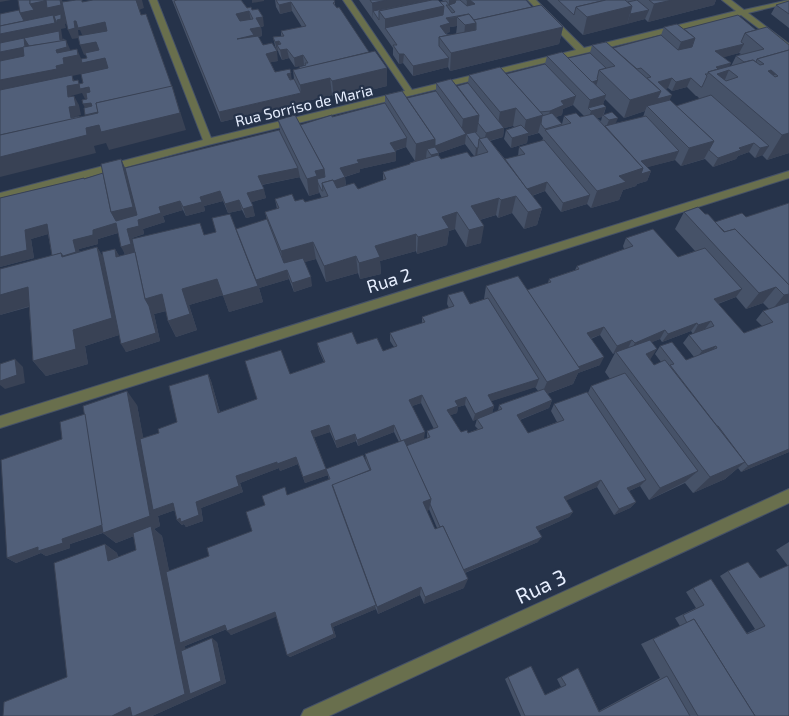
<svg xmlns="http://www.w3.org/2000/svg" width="789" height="716" font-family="'Exo 2',sans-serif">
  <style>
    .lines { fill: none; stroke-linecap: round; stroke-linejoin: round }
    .street-casing { stroke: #455167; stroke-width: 2 }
    .street { fill: #696f4d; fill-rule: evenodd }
    .wall { fill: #465268; fill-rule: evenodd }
    .shaded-wall { fill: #394255 }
    .building { fill: #515f79; stroke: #394255; fill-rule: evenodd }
    .labels { text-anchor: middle; stroke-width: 4.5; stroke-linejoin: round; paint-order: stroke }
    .far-street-label { font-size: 15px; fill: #e7efff; stroke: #26334a }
    .street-label { font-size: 18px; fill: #e7efff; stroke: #26334a }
    .near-street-label { font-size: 21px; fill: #e7efff; stroke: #26334a }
  </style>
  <rect width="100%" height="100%" fill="#26334a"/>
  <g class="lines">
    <defs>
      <g id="street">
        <polygon points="149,0 157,0 211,138 405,91 343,0 351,0 412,90 576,50 528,0 536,0 584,48 736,11 722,0 731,0 744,10 789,0 789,3 748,13 789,44 789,51 741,15 208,145 0,201 0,193 203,140"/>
        <polygon points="789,171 789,178 0,428 0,416"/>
        <polygon points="789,489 789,503 329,716 301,716 304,710"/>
      </g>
    </defs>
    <use href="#street" class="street-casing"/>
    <use href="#street" class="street"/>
  </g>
  <g class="wall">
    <polygon points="172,0 241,0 247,8 252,10 264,26 261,27 262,36 258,37 263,45 278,61 270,62 275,72 292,79 294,79 293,70 300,69 305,66 304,65 295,67 289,58 282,60 279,54 278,51 277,51 275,46 273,37 281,36 281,31 302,27 292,11 280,14 276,7 275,0 334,0 335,2 335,6 369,52 387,68 387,86 334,99 332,95 221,122"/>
    <path d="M 359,0 L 438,0 L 440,2 L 442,1 L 443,0 L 526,0 L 532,7 L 563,27 L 559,44 L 450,71 L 448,67 L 413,76 L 403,63 L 399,64 L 393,55 L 393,48 ZM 457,26 L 456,34 L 450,35 L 446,33 L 450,32 L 450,27 Z"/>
    <polygon points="547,0 716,0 714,5 648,22 645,19 583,35"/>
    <polygon points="789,0 789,28 771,14 776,5 789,1"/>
    <path d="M 664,27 L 684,29 L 756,30 L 789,45 L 789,153 L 767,160 L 762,155 L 755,158 L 749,152 L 738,156 L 736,159 L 713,167 L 705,159 L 681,166 L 675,160 L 647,167 L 651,171 L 647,181 L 637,184 L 636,186 L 623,190 L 619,200 L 591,208 L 587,204 L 561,212 L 545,191 L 532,196 L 542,208 L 537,225 L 524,229 L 512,213 L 498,218 L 496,215 L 480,220 L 481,243 L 466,247 L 455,229 L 449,231 L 447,245 L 417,254 L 416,251 L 380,261 L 381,274 L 360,279 L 358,273 L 326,282 L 316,259 L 304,262 L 312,286 L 294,292 L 289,279 L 259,288 L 263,302 L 229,312 L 223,295 L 189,305 L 197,330 L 176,337 L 168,321 L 166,311 L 154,314 L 160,341 L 126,352 L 119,335 L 85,346 L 88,364 L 46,376 L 33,361 L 29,307 L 0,315 L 52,256 L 48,234 L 31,239 L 34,258 L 0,267 L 0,198 L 84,178 L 85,179 L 103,173 L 121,159 L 125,168 L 280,130 L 278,120 L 300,125 L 385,103 L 385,95 L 407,98 L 436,91 L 436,83 L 457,86 L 468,83 L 469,75 L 506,74 L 545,64 L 547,56 L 568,58 L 590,53 L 592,45 L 613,48 L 661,35 ZM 739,53 L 741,54 L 736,56 L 731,66 L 729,66 L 731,63 L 723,57 ZM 687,87 L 696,96 L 697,96 L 700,99 L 676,106 L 670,100 L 665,89 L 668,88 L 672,91 ZM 605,99 L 624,118 L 645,111 L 643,117 L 616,123 L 604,114 L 606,107 L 603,104 ZM 573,105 L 584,116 L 580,117 L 564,116 L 562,124 L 556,117 L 562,115 L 563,109 ZM 602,117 L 601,121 L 597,118 ZM 513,126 L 514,127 L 506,130 L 504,139 L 511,148 L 527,143 L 528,136 L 539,133 L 543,138 L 542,141 L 519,147 L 518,156 L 505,159 L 490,141 L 503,137 L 504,128 ZM 466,135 L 465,144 L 474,156 L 471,157 L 441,159 L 439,156 L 439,153 L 465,144 ZM 406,147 L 415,161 L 410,163 L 409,165 L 383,172 L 383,180 L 358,189 L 346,186 L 345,177 L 360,172 L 360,169 L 396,161 L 396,152 L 395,151 ZM 299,176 L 309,196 L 319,193 L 319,192 L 322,198 L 305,202 L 275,199 L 277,209 L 265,212 L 267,220 L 236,229 L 204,235 L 132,239 L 132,238 L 144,234 L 143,229 L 165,222 L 163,216 L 183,210 L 186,216 L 205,211 L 204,206 L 223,201 L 228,213 L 242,210 L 246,218 L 255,216 L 251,202 L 266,198 L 262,185 L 300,177 ZM 118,233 L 125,255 L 119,256 L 115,249 L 102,256 L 97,247 L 79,252 L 79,249 L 98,244 L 98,239 Z"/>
    <path d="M 789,203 L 789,452 L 741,472 L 738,468 L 725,479 L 693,493 L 685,483 L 649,500 L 640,486 L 629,491 L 636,502 L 630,508 L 614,515 L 597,487 L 566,500 L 573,512 L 569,517 L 538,531 L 538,542 L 465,573 L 464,588 L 424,604 L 420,595 L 378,614 L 376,609 L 333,627 L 336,637 L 290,657 L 287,655 L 276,616 L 231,635 L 227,629 L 185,646 L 185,650 L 217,642 L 226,683 L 152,716 L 132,716 L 132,715 L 130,716 L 67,677 L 105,544 L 117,553 L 118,557 L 136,550 L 134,536 L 116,543 L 103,533 L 70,544 L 70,548 L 46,556 L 41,553 L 16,563 L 7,558 L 62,439 L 137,405 L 143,438 L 159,433 L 177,422 L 208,374 L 211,381 L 220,412 L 257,399 L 290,374 L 324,362 L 319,351 L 317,343 L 357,344 L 383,351 L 394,347 L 390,341 L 390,333 L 422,323 L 422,317 L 449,308 L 447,304 L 448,295 L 470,304 L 484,299 L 486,286 L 527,290 L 548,283 L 549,279 L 575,270 L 577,266 L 624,249 L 623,246 L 626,238 L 678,257 L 695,251 L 675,229 L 684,212 L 705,214 L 715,222 L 746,217 ZM 736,297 L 746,309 L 763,303 L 769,309 L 763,311 L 756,320 L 762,326 L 744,333 L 718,304 ZM 691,331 L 693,334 L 689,335 L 683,343 L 694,357 L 686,360 L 660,346 L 655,354 L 661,362 L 654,365 L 650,360 L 652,342 L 660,339 L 662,342 ZM 600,335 L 613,354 L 615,353 L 605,372 L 610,379 L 591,386 L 588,393 L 554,404 L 551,411 L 557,422 L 528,433 L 520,420 L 549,408 L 552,400 L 547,394 L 573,384 L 578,373 L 600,365 L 591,339 ZM 535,387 L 538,391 L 499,405 L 498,411 L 492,413 L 494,406 L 491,401 ZM 421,403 L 434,429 L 427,431 L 427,438 L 407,445 L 412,406 ZM 465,405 L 473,421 L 477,419 L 475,426 L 478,429 L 468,433 L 461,432 L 450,415 L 457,413 L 458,407 ZM 330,432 L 337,448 L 356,441 L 358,446 L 394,432 L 399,442 L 365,454 L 366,461 L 326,469 L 329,480 L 288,495 L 252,531 L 209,556 L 169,571 L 162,536 L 154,529 L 160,526 L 158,516 L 175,510 L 177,520 L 182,525 L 184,524 L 186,527 L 203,521 L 201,508 L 243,492 L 240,483 L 279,468 L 280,471 L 298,464 L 305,483 L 328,475 L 326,469 L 314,437 ZM 429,509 L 437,528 L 435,529 L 427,511 Z"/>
    <polygon points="789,542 789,716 521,716 505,679 508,677 545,695 561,687 557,679 578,668 599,711 660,678 641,644 680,626 675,618 696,608 686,592 693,588 747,633 755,629 720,576 728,571 760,578 788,566 776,550"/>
  </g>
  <g class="shaded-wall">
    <polygon points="0,0 11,0 0,2"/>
    <polygon points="44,0 62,0 66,9 69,23 65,24 66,28 61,29 64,48 67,45 66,40 73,56 77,49 83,63 105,58 109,68 72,76 76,84 78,80 82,89 89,87 94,97 85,99 82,93 71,96 73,106 0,100 0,34 20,13 30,4"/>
    <polygon points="136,0 142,0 144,8 139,10"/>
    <polygon points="252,0 264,0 264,1 252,3"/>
    <polygon points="387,0 433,0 444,6 443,24 385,28 385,19 379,11 373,12 373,21 372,3"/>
    <polygon points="449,0 456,0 455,12 449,5"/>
    <polygon points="467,0 475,0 474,14 466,15"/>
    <polygon points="649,0 716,0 714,5 648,22 654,4"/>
    <polygon points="291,2 292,11 280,14 279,5"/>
    <polygon points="632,6 627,24 583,35 587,17"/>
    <polygon points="649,10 645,19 627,24 630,14"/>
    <polygon points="249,11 251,20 238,23 236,14"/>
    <polygon points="263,17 264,26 261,27 262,36 254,37 239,48 256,18"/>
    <polygon points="457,17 457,26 450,27 450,32 439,35 440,26 446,18"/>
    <polygon points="74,21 76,21 105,22 109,32 83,37 80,30 78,30 79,38 72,39 68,30"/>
    <polygon points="476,23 474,47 463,50 465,25"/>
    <polygon points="563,27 559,44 450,71 451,53"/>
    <polygon points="695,38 688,56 674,60 681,42"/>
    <polygon points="279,41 281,50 287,49 289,58 282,60 280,50 277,45 278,51 277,51 275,42"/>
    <polygon points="96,42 100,51 84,55 80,45"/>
    <polygon points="744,44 739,53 711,61 715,51"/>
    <polygon points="277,51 278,61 267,63 266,54"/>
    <polygon points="399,54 404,54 403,63 399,64"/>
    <polygon points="303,55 304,65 295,67 294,58"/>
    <polygon points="449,58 448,67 413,76 413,66"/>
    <polygon points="731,63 727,71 729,70 723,84 714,72 716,67"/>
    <polygon points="764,64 789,71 756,80"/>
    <polygon points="387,68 387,86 334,99 332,81"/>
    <polygon points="291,73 292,82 287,74"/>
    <polygon points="330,78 332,95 221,122 219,112 301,93 300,85"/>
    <polygon points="672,78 668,88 655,92 658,82"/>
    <polygon points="691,78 687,87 672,91 676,82"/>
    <polygon points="598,80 595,89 584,84"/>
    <polygon points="172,86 186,130 109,150 106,143 94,146 96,153 0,177 0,157 86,128 99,125 180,113 90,124 85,115"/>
    <polygon points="661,91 672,95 668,104 647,106 645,111 624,118 630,100"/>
    <polygon points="606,95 602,108 606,107 603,115 602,117 589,120 588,120 591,111 588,108 590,100"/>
    <polygon points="74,96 79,105 81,115 74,117 76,127 71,118 69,107"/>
    <polygon points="576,96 573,105 563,109 562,115 547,120 550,111 561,101"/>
    <polygon points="91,103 96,112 88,114 83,104"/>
    <polygon points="516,108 513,126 504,128 503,137 484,142 486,133 497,130 500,112"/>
    <polygon points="479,115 477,132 466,135 465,144 439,153 438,162 431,164 431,155 427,149 426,158 415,162 416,144 435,139 461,136 463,119"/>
    <polygon points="543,115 538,133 528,136 527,143 511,148 512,138 523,135 526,120"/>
    <polygon points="618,118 614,127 605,130 609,120"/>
    <polygon points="789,133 789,153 767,160 782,135"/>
    <polygon points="407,138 406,147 390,152 390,143"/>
    <polygon points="714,141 704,159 681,166 689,148"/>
    <polygon points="754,143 749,152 738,156 736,159 713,167 718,158 739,148"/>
    <polygon points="769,146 763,155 755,158 760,148"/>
    <polygon points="476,148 478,148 477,157 475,158"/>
    <polygon points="679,151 675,160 637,170 641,161"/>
    <polygon points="396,152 396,161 360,169 360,172 341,178 340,168 357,160"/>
    <polygon points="121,159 129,177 159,207 180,201 183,210 163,216 165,222 143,229 144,234 132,238 136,253 126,256 121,247 120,230 111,212"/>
    <polygon points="298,168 300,177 260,185 258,176"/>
    <polygon points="643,168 651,171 647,181 637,184 636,186 623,190 619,200 591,208 597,191 619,176"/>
    <polygon points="324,169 326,187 322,183 318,183 319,193 309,196 307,179 315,171"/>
    <polygon points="345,177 346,187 328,196 327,183"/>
    <polygon points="547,182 545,191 519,200 521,191"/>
    <polygon points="264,189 266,198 249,203 247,193"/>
    <polygon points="220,191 223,201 204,206 205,211 186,216 183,207 200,197"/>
    <polygon points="590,195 587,204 561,212 563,203"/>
    <polygon points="516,196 512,213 498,218 501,200"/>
    <polygon points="499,198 496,215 469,223 471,206"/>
    <polygon points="239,200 242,210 228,213 225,204"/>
    <polygon points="253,206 255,216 246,218 243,209"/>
    <polygon points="542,208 537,225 524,229 528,212"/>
    <polygon points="457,212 455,229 449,231 447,245 417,254 418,237 442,217"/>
    <polygon points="116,223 121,232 98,239 98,244 79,249 82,261 58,267 61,253 73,240 93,230"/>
    <polygon points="47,224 52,233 31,239 34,258 0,267 0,257 25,230"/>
    <polygon points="484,226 481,243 466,247 469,230"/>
    <polygon points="416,234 416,251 380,261 381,274 360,279 359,263 375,246"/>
    <polygon points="313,242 316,259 284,268 281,251"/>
    <polygon points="97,247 107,263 122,334 85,346 88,364 46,376 33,361 73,330"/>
    <polygon points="115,249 120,257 116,257"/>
    <polygon points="356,256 358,273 326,282 324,266"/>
    <polygon points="287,270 289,279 259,288 263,302 229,312 223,296 256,280"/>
    <polygon points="311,277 312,286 294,292 292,283"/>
    <polygon points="217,279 223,295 189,305 197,330 176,337 168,321 182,289"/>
    <polygon points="28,287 40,303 0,315 0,295"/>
    <polygon points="776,287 763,303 746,309 759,293"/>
    <polygon points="742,289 736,297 708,307 714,299"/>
    <polygon points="162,294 170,310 154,314 160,341 126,352 121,344 145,299"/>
    <polygon points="789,294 789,304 771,311 784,295"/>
    <polygon points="711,321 705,329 693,334 698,325"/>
    <polygon points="697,323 691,331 662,342 668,334"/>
    <polygon points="604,327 600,335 583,341 587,333"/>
    <polygon points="665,330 660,339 630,351 635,343"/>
    <polygon points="632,340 628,348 616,352 613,354 617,346"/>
    <polygon points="716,346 709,354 696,359 702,351"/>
    <polygon points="657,349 644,369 646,354"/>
    <polygon points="604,357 600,365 578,373 573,384 541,396 547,382 572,369"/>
    <polygon points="15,359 23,367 25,383 5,389 0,385 0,381"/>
    <polygon points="208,374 211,381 222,420 218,413"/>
    <polygon points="539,379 536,387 486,403 488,395"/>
    <polygon points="127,391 137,405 157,509 173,503 178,509 158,516 160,526 154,529 162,536 184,642 225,625 229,628 185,646 194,692 212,638 217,642 226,683 152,716 134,716 152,529 116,543 103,533"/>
    <polygon points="422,395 421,403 409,407 409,400"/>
    <polygon points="466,397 465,405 458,407 457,413 446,417 447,410 455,401"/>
    <polygon points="552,400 549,408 514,422 517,415"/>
    <polygon points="494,406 492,413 473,421 475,414"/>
    <polygon points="329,425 330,432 313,438 311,431"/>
    <polygon points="394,425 394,432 358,446 357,440"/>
    <polygon points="425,432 424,439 401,447 401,441"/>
    <polygon points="355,434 356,441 337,448 335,441"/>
    <polygon points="789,449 789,452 741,472 748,466"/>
    <polygon points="296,457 298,464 280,471 279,468 240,483 243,492 201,508 203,521 186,527 184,524 182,525 177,520 196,502 236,476 277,462"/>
    <polygon points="745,462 725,479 693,493 710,477"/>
    <polygon points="326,469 328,475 305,483 303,477"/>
    <polygon points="698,471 685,482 649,500 660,488"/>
    <polygon points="601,480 597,487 561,503 564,497"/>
    <polygon points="646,480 640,486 622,494 627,488"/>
    <polygon points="431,499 429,510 422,513 423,502"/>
    <polygon points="636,502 630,508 614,515 619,509"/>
    <polygon points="573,512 569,517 533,533 536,527"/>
    <polygon points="108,523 114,529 70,544 70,548 46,556 41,553 16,563 7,558"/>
    <polygon points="542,537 538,542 459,575 461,571"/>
    <polygon points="105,544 117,553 120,570 108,561"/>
    <polygon points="468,579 464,588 424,604 425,597"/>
    <polygon points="421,587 420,595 378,614 377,607"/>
    <polygon points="375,606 376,609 333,627 336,637 290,657 287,655 331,624"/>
    <polygon points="275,612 278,616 231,635 227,631"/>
    <polygon points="130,707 143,710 130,716 112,716"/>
  </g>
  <g class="building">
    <polygon points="18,0 30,0 30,4 34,10 20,13"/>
    <polygon points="30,0 44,0 44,1 30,4"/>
    <polygon points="46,0 60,0 61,5 47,8"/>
    <polygon points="76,0 82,0 82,2 93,0 137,0 136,0 141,15 146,14 172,87 96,103 98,112 85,115 84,108 92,106 91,103 83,104 82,100 87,99 86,93 90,92 89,87 80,89 79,84 83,83 81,74 108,68 105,58 82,63 81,59 87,58 85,53 99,50 96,42 80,45 78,36 107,31 105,22 78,28 76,21 74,21 75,28 68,30 62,2"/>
    <path d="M 177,0 L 241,0 L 247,8 L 251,7 L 252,10 L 258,9 L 263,17 L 256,18 L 261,27 L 250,29 L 254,35 L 237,39 L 258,36 L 263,45 L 272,43 L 277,51 L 266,54 L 275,72 L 290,69 L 291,73 L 287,74 L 290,80 L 294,79 L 301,93 L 219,112 L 174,1 ZM 249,11 L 253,19 L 240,21 L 236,14 Z"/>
    <polygon points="276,0 334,0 335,2 333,3 337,8 339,7 369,52 300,69 299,67 306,65 305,63 308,63 303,55 294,58 287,49 280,50 277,45 281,44 279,41 275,42 273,37 284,36 281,31 306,26 291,2 279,5"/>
    <polygon points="370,0 387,0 372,3"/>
    <polygon points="429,0 432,0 379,11 379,20 373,11"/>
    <polygon points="432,0 438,0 444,6 385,19 379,11"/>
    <polygon points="456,0 460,0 467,6 475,4 470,0 467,1 467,0 526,0 532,7 474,20 469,14 446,18 450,23 440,26 446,34 450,35 439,37 439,46 449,58 413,66 404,54 399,54 393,45 397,45 385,28 443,15 444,6 440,2 446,1 449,5 446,5 452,13 455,12 449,5 455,3"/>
    <polygon points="558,0 606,0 576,7 574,15"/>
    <polygon points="606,0 625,0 632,6 587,17 576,7"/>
    <polygon points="637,0 649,10 630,14 632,6 628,2"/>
    <polygon points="649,0 672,0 654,4"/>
    <polygon points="789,1 789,14 776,5"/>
    <polygon points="541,5 563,27 451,53 439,37 476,30 476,23 474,20"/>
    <polygon points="19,10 20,13 24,21 0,26 0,14"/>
    <polygon points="61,14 61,19 57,20 57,24 54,16"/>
    <polygon points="469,14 476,23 465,25 457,17"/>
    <polygon points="53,15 55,23 0,34 0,26"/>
    <polygon points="738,15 756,30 745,33 741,42 744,44 715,51 731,63 716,67 718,69 708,72 708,74 705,74 707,76 702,87 701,87 691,78 676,82 672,78 658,82 672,95 657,99 661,91 647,78 651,77 641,68 637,69 613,48 661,35 678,50 692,47 695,38 684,29"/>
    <polygon points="677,24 695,38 681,42 664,27"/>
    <polygon points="767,27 789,45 789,50 757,59 756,62 753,60 744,62 736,56 764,49 745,33"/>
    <polygon points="59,31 60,40 64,39 65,41 29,46 24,38"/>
    <polygon points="24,38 25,47 0,52 0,43"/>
    <polygon points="66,40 67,47 56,50 57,53 77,49 78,55 63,58 64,64 56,66 57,69 0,80 0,61 24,56 23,47"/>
    <polygon points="606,42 661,91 630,100 599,70 615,66 592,45"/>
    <path d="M 789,50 L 789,133 L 782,135 L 708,72 L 753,60 L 760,65 L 764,64 L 757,59 ZM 729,70 L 738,77 L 726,81 L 717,74 ZM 771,70 L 778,76 L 775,77 L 768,71 Z"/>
    <polygon points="375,51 387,68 332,81 330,78 300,85 293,70"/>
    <polygon points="562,52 606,95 590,100 547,56"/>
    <polygon points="590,53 606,68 599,70 597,79 598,80 592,82 568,58"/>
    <polygon points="545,64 576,96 561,101 564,105 550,111 540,112 506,74"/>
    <polygon points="500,67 543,115 526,120 516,108 500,112 469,75"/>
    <polygon points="72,75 73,81 78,80 79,84 67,86 68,97 74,96 76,106 69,107 71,118 79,116 80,118 0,135 0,90"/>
    <polygon points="451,79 479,115 463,119 436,83"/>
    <polygon points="468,83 504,128 486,133 478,123 479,115 457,86"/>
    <polygon points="172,86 180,113 101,132 99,125 86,128 87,135 0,157 0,135 98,113 96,103"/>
    <polygon points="402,91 435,139 416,144 385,95"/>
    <polygon points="436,91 466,134 435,146 435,139 407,98"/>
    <polygon points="711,95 769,146 760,148 754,143 739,148 741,150 718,158 709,150 714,141 676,106"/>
    <polygon points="670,100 714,141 689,148 647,106"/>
    <polygon points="385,103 407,138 390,143 396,152 357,160 359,163 340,168 345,177 334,181 333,180 322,183 323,191 322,191 318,183 317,179 325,177 324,169 300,125 332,115 332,117"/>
    <polygon points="603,104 606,107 591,111 588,108"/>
    <polygon points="612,112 618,118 609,120 603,115"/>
    <polygon points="552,113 562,124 545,129 541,124 542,116"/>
    <polygon points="576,113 580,117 593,114 643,168 619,176 626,182 597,191 545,130 571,123 564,116"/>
    <polygon points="295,115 324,169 315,171 317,176 307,179 278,120"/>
    <polygon points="646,116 679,151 641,161 651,171 641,174 643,168 605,126"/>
    <polygon points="521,125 529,133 512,138 506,130"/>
    <polygon points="279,130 298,168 258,176 264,189 247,193 253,206 243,209 239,200 225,204 220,191 200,197 202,202 183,207 180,201 159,207 161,213 138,220 139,226 127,229 131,244 121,247 116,223 93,230 93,235 73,240 76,252 63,256 61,253 52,256 47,224 25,230 27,250 0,257 0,198 84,178 84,179 103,173 111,212 116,221 137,215 125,168"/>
    <polygon points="475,132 481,139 479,139 478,148 476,148 466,134"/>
    <polygon points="487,137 542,208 528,212 516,196 501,200 499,198 471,206 484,226 469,230 457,212 442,217 449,228 418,237 416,234 375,246 380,257 359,263 356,256 324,266 313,242 281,251 265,212 279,208 275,199 292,194 295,201 303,199 305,202 328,196 322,183 333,180 337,188 354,183 358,189 386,179 383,172 410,164 410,163 438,155 441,159 467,152 471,157 488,152 479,139"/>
    <polygon points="544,140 590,195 563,203 547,182 527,189 505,159 525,154 519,147"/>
    <polygon points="435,147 439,153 431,155 427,149"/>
    <polygon points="121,159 133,207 111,212 101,164"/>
    <polygon points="789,203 789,285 735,229 725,232 715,222 742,213 746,217"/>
    <polygon points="698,207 705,214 708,214 724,232 735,229 789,285 789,294 784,295 776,287 759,293 684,212"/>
    <polygon points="230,214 258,286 223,296 217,279 182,289 190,314 168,321 162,294 145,299 132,239 200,223 204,235 216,232 212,218"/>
    <polygon points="267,219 284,263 303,258 311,277 292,283 287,270 256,280 236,229"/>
    <polygon points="653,229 678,257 705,248 742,289 714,299 744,333 773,322 763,311 789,302 789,449 748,466 718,426 717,426 670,365 674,364 660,346 672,342 686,360 717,348 716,346 702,351 689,335 714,326 711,321 698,325 697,323 668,334 665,330 635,343 632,340 617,346 604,327 587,333 604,357 578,367 527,290 551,282 549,279 579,269 577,266 633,246 626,238"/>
    <polygon points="97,247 112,318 73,330 76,349 33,361 28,287 0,295 0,269 61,253 62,257"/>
    <polygon points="115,249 116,257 135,252 145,299 149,306 156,333 121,344 102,252"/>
    <polygon points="518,276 580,369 547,382 486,286"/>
    <polygon points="463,291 470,304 488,298 539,379 488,395 494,406 475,414 466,397 455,401 458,406 447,410 461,432 467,430 468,433 483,428 477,419 502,409 499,405 544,389 552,400 517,415 528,433 564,420 554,404 587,392 646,480 627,488 636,502 619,509 601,480 564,497 573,512 536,527 542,537 463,570 443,526 440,527 430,504 431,499 406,446 430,437 427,431 438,427 422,395 409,400 425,432 401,441 394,425 357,440 355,434 335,441 329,425 311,431 326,469 303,477 296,457 277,464 277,462 236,476 239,486 196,502 199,515 181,522 180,518 177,520 173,503 153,510 140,439 159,433 158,429 177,422 169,386 208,374 218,413 257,399 245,361 281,350 290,374 325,362 317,343 352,332 357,344 377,338 383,351 397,346 390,333 425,322 422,317 454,306 448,295"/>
    <polygon points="650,340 657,349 646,354 654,365 665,360 745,462 710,477 616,352"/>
    <polygon points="15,359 17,375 0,381 0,364"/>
    <polygon points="625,373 698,471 660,488 591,386"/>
    <polygon points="127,391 150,516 103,533 83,406"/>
    <polygon points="85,414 102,525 62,539 63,543 38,551 38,547 7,558 1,460 62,439 60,422"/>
    <polygon points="404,440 431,499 423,502 435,529 443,526 468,579 425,597 421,587 377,607 332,484 371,470 365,454"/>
    <polygon points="363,455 370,470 332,485 376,605 331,624 334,634 287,655 275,612 227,631 225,625 180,643 166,572 209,556 207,548 252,531 246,512 265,505 262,496 285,487 287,495 330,479 326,469"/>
    <polygon points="151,526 185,694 134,716 132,716 130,707 112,716 3,716 4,702 67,677 54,563 105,544 108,561 136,550 133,533"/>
    <polygon points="748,562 760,578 789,565 789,716 755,716 694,619 687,623 683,615 704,605 693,588 711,579 747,634 765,626 728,571"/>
    <polygon points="694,619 755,716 698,716 653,639"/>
    <polygon points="212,638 221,681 190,694 181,651"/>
    <polygon points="531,666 545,695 566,685 561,677 578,668 599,712 667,676 690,716 525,716 508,677"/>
  </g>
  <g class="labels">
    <g class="far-street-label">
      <text transform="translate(304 106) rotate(-13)" y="5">Rua Sorriso de Maria</text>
    </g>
    <g class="street-label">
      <text transform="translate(389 281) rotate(-17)" y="6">Rua 2</text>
    </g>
    <g class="near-street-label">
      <text transform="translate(541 587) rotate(-25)" y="7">Rua 3</text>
    </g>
  </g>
</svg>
